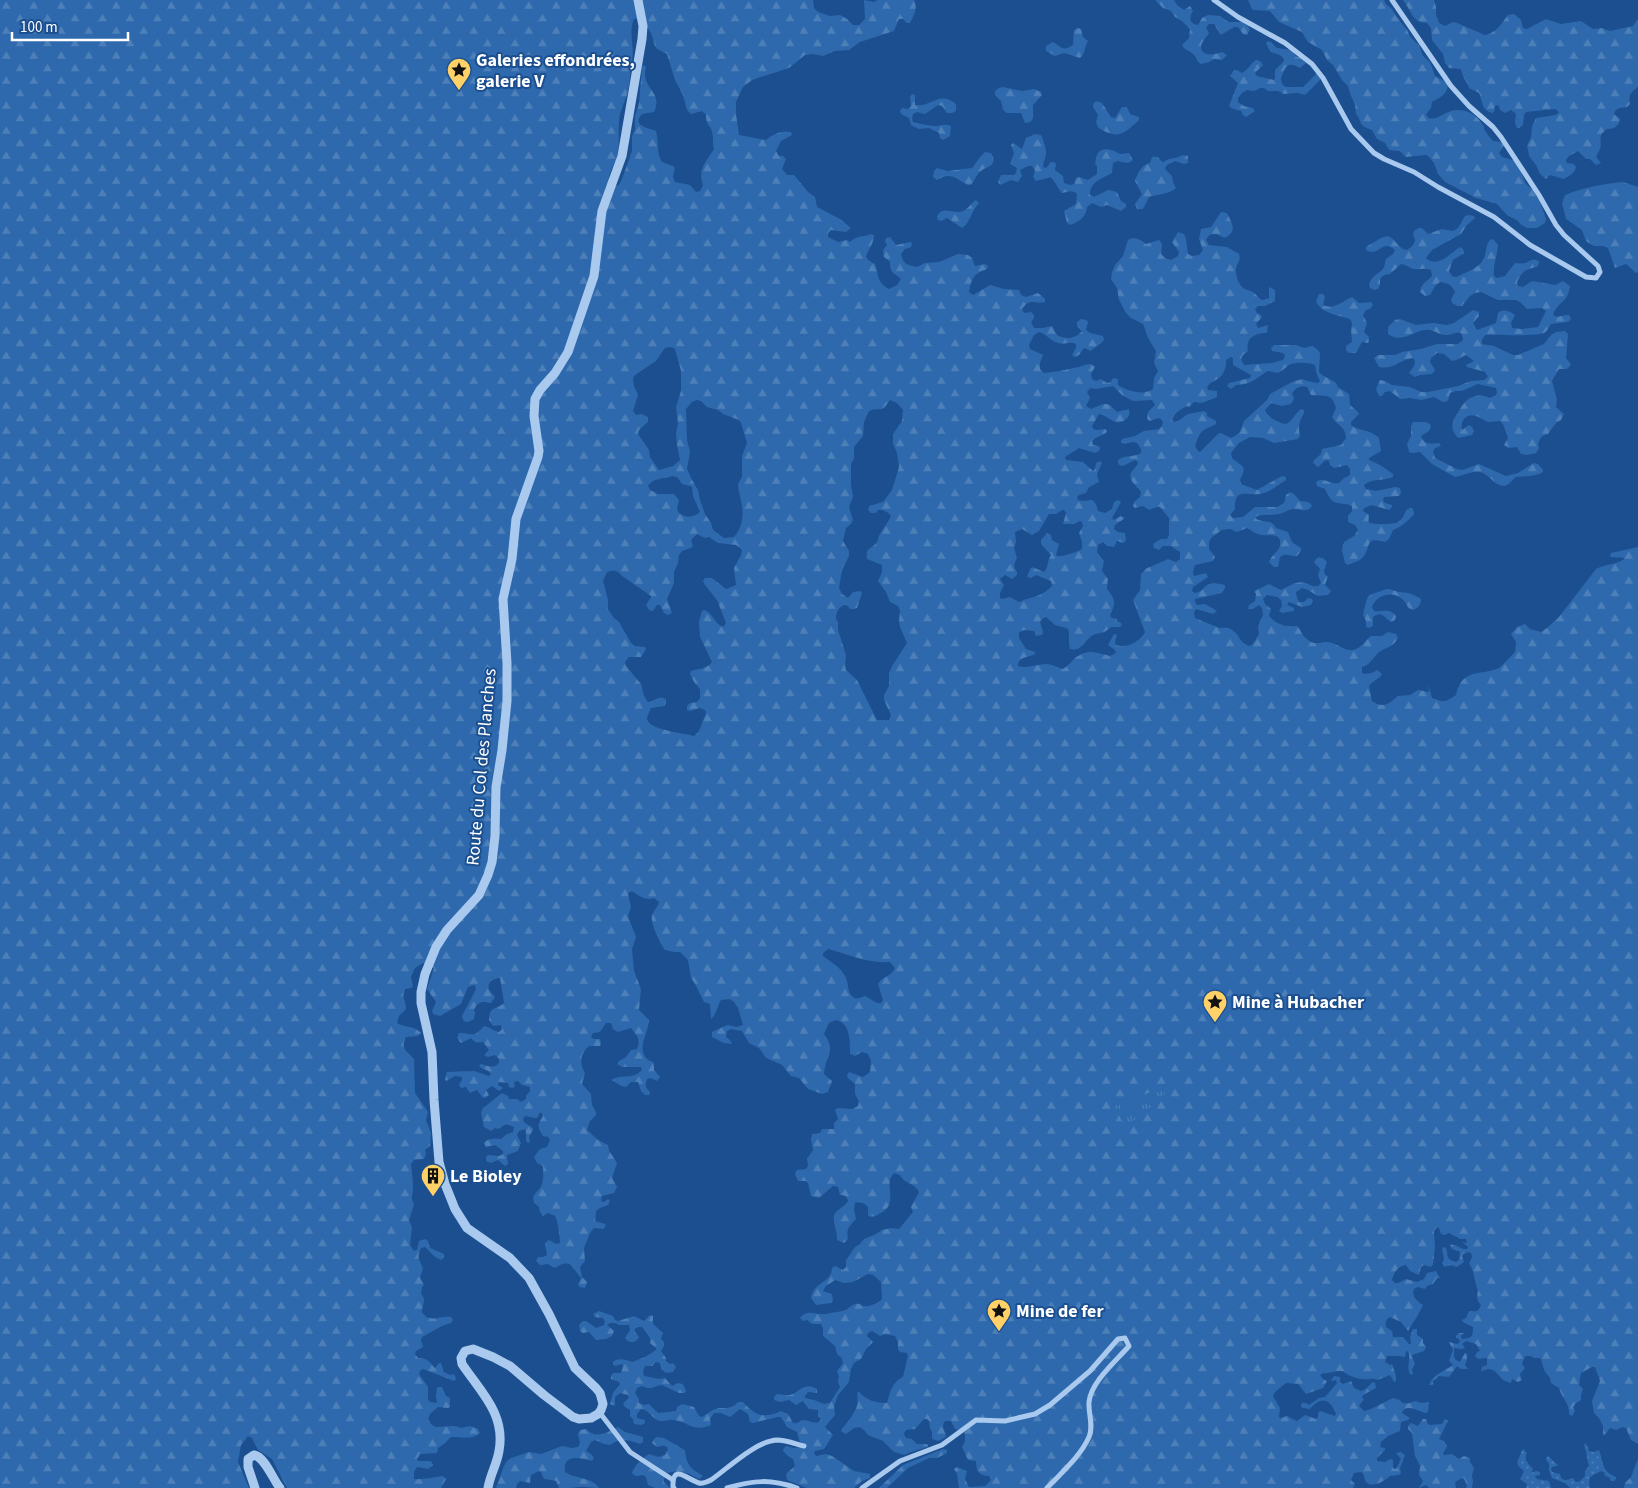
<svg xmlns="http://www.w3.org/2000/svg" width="1638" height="1488" font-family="'Source Sans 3',sans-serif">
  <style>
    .grass { fill: url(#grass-dots) }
    .forest { fill: url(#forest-firs); fill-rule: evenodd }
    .park { fill: url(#park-tufts) }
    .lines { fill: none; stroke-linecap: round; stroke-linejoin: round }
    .minor { stroke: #a9c9ee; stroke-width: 5 }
    .tertiary { stroke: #a9c9ee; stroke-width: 9 }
    .labels { text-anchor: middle; stroke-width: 4; stroke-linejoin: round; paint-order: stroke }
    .poi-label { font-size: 18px; font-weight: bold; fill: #fff; stroke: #1b4f8f; text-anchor: start }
    .street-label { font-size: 18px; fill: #fff; stroke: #1b4f8f }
  </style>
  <defs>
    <pattern id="grass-dots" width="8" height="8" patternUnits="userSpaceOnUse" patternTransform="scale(1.25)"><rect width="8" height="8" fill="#2e69ad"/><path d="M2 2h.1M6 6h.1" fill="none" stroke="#4d80b9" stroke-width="1.8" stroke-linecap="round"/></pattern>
    <pattern id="forest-firs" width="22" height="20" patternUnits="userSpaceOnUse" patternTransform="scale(1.25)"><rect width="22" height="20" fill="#2e69ad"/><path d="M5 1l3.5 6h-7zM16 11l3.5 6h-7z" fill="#4d80b9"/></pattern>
    <pattern id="park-tufts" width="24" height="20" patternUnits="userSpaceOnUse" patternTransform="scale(1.25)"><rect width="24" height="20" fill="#2e69ad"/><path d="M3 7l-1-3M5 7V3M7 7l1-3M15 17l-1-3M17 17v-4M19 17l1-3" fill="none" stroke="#4d80b9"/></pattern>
  </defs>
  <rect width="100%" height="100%" fill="#1b4f8f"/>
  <g class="grass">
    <path d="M 1586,1443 L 1589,1451 L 1593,1452 L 1599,1450 C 1604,1462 1600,1470 1616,1477 L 1616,1479 L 1614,1481 L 1611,1481 L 1609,1477 L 1605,1476 L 1604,1472 L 1601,1471 L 1590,1477 L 1589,1482 L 1590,1488 L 1570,1488 L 1565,1483 L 1552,1478 L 1549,1470 L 1549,1464 L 1546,1459 L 1548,1456 L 1558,1465 L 1557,1466 L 1552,1467 L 1551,1469 L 1552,1472 L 1560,1474 L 1561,1478 C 1566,1482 1568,1479 1573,1478 L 1576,1482 L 1580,1481 L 1585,1476 L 1585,1471 L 1589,1466 C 1587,1459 1587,1453 1584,1445 Z"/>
    <path d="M 1523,1449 L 1527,1453 C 1523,1460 1529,1464 1533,1469 L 1531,1473 L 1536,1471 L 1540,1472 L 1540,1475 L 1535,1476 L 1537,1479 L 1549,1481 L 1551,1488 L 1526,1488 L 1527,1484 L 1520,1479 L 1524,1472 C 1523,1469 1519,1468 1518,1465 C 1516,1460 1521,1456 1521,1452 Z"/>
  </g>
  <g class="forest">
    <path d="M 0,0 L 813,0 L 814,8 L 818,12 L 830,16 L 840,15 L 847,19 L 853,25 L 859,25 L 865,19 L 864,0 L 874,2 L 878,0 L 914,0 C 918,9 914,15 910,23 L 907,23 L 903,19 L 899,19 L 894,31 L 860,42 L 849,50 L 835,51 L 823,56 L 813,54 L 805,55 L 789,68 L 752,80 L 743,87 L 736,102 L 736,114 L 739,135 L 766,140 C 773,134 782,130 791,132 L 792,135 L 781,141 L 776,151 L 779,156 L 783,156 L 786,159 L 782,169 L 787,175 L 794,175 L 808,192 L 815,197 L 817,207 L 840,219 L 851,228 L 846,232 L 831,230 L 828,233 L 828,237 L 838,242 L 847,240 L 850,242 C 859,234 863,238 871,234 L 874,235 C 874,242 869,249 866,256 L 868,260 L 875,264 C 879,274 876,282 889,289 L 897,285 L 901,279 C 894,272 890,275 890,262 L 884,257 L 883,250 L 887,245 L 885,242 L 886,238 L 890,237 L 896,245 L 910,242 L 912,243 L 911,247 L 905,249 L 901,254 C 903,264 907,265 917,267 L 925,263 L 939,262 L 958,254 L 968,255 L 972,258 L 975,266 L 985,264 L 988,266 L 987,269 C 973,274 972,278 969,292 L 973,295 L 990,285 L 1004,289 L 1019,290 L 1021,295 L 1026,297 L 1038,293 L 1045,299 L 1045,302 C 1033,305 1031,297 1022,309 L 1024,313 L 1031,312 L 1034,315 L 1034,318 L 1031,322 L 1034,328 L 1043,328 L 1052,326 L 1057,335 C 1066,340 1076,339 1082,331 L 1077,326 L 1077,322 L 1081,319 L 1086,320 L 1088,322 L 1086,330 L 1090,333 L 1103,336 L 1104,340 C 1100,345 1095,347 1091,351 L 1084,348 L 1079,355 L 1075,357 L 1072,355 L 1076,348 L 1076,344 C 1069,341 1065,345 1058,343 C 1051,341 1046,334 1039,332 L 1034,335 L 1029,345 L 1030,349 L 1043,355 L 1040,363 L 1040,369 L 1044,373 C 1054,372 1065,370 1074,368 C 1081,367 1084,364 1091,364 L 1095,367 L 1091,374 L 1092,379 L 1096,381 L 1101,379 L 1107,383 L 1111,382 L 1112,379 L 1116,378 L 1118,380 L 1118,385 C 1126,391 1145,396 1153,389 L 1154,378 L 1158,371 L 1154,363 L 1156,351 L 1148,338 L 1143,324 L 1131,318 L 1126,313 L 1119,300 L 1117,288 L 1111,279 L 1112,272 L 1115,265 L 1123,256 L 1128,240 C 1135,236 1140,239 1146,244 L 1159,240 L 1162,244 L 1161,254 L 1165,258 L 1171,260 L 1178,256 L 1179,252 L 1172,242 L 1178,232 L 1184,234 L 1186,239 L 1188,254 L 1192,256 L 1199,255 L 1203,250 L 1199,239 L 1201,229 L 1211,227 L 1221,212 L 1227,213 C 1231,222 1239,232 1224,238 C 1218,234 1210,231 1206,240 L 1209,245 L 1227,247 L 1239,254 C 1241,261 1237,263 1236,269 C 1235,275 1239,285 1243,288 C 1246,290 1251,290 1254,293 C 1258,296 1259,299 1263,300 L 1269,298 L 1269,287 L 1275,290 L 1275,301 L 1265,306 L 1258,306 L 1255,309 L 1257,313 L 1261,315 L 1262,317 L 1256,324 L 1258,328 L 1268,325 L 1267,333 C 1256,333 1245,337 1248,351 L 1243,355 L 1241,359 L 1244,365 L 1272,363 L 1283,360 L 1285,356 L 1283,353 L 1272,351 L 1271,348 L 1274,345 L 1296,345 L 1304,348 L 1312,346 L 1317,349 L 1320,353 L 1319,372 L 1322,375 L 1335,382 L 1339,388 L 1349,394 L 1350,405 L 1358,412 L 1359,414 L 1351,422 L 1351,425 C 1360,432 1368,428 1379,438 L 1381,451 L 1369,458 L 1369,460 L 1380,465 L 1393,474 L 1393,477 C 1383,481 1373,478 1364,485 L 1366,489 L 1376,491 L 1395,487 L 1400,488 L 1401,493 L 1399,496 L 1384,497 L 1383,500 L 1385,503 L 1392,505 L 1392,507 L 1389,510 L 1372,505 L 1364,508 L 1363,511 L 1369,515 C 1369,517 1368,521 1369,522 C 1370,525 1393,524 1396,523 C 1402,520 1404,516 1406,510 L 1411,508 L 1413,509 L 1414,514 C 1408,521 1401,527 1393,530 L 1389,539 L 1385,542 C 1364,536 1372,546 1363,557 C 1359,562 1353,562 1348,565 L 1345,563 L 1342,550 L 1344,542 L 1354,536 L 1358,530 L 1355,525 L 1348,522 L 1348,516 L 1352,511 L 1352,506 C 1337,500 1334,509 1325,489 L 1317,486 L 1316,482 C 1324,476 1330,485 1339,483 L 1344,478 L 1350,475 L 1350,469 L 1347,465 L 1334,468 L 1330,465 L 1329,461 L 1326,460 L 1318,467 L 1313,463 L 1314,460 L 1321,454 L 1322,449 L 1341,445 L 1346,438 C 1345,425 1338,427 1332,417 L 1336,408 C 1332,392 1325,397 1311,395 L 1307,387 C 1301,385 1296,388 1292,393 L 1294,399 L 1291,404 L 1282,406 L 1271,403 L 1265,410 C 1267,417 1279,423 1286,424 C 1293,421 1294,414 1301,409 L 1304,410 L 1304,413 C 1299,422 1298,426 1300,436 L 1298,439 L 1274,443 L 1263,438 L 1250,437 L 1239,443 L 1231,453 L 1232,458 C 1242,467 1248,465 1240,480 L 1241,484 L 1257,490 L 1282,476 L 1286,477 L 1286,480 C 1279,484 1271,491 1264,493 C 1249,498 1234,485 1235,509 L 1230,515 L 1233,518 L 1243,517 L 1255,507 L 1277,507 L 1284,503 L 1286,495 L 1290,492 L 1294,494 L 1300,501 C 1304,502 1309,500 1312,506 C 1306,514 1301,508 1293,509 C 1289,509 1286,512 1282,513 C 1274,516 1265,514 1257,516 L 1255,518 C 1263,524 1271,518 1276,528 L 1288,532 L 1292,542 L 1301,548 L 1301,551 L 1297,556 C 1292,557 1289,554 1283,555 L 1280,557 L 1278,567 L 1274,567 L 1269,562 C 1271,555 1279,552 1280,545 C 1282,532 1269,536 1262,535 C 1257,535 1252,531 1247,528 L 1237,532 L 1230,529 L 1222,530 L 1212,537 L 1209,542 L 1209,549 L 1215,557 L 1213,561 L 1195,565 L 1193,572 L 1194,576 L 1206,573 L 1208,577 L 1193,587 L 1192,591 L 1195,593 C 1203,591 1201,590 1206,586 C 1210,582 1220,584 1225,585 L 1225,588 L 1222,593 L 1195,599 L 1195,602 L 1197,605 L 1205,604 L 1217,611 L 1213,614 L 1196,609 L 1194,612 L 1195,618 C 1202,621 1210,624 1217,627 C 1222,629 1227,626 1232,630 C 1241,635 1237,641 1249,646 L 1252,645 L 1259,634 L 1258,626 L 1263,615 L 1262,608 L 1259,605 L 1253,609 L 1248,609 L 1249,605 L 1255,601 L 1256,594 L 1254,591 L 1269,584 L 1281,590 C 1289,586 1297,580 1306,583 C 1311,585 1312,587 1318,586 L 1321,583 L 1318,575 L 1320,569 L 1314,562 L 1316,559 L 1319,557 L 1324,559 L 1327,562 L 1324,571 L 1325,575 L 1328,576 L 1325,585 L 1331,591 L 1328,595 L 1318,596 L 1308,590 L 1302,588 L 1296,592 L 1297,598 L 1299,602 L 1304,602 L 1308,598 L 1312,599 L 1313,601 L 1311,605 L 1302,607 L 1289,602 L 1287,605 L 1294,608 L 1294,611 L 1282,613 L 1279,611 L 1282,606 L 1281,600 L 1277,597 L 1267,595 L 1263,599 L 1265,604 L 1271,609 L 1269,616 C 1277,625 1285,627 1297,626 C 1301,630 1302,636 1307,639 C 1313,645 1318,643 1326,642 C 1337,642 1346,654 1356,649 C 1363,646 1366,640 1371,636 L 1382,636 L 1388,632 L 1396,634 L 1398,638 C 1393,648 1385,647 1378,653 C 1372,659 1370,665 1362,667 L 1362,673 L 1365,674 L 1372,673 L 1377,670 L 1382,674 C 1379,680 1373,680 1369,686 L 1372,701 C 1383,709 1389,704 1398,696 L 1410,695 L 1418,690 L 1429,692 L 1428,684 L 1432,698 C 1445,703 1445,702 1456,695 C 1462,667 1482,676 1499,668 C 1501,667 1513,654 1515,652 L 1516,642 L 1511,634 L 1517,627 L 1525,624 L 1530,629 L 1541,632 L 1547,628 L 1559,617 L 1596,569 C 1604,564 1616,565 1624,559 L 1624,558 L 1611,557 L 1610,556 L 1611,553 L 1638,547 L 1638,1444 L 1631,1440 L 1626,1428 L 1622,1427 L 1616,1430 L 1610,1428 L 1605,1435 L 1603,1435 L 1603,1426 L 1599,1418 L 1594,1413 L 1592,1401 L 1600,1381 L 1595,1367 L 1592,1367 L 1581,1373 L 1579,1385 L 1583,1389 L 1581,1395 L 1581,1400 L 1576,1403 L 1573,1407 L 1575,1411 L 1572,1416 L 1569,1414 C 1570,1403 1562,1399 1559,1388 L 1551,1383 C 1550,1377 1549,1377 1546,1373 C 1542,1368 1543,1362 1540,1358 L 1534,1358 L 1531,1356 L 1525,1356 L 1522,1364 L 1525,1368 L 1520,1374 L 1522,1380 L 1518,1382 L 1512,1379 L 1511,1383 C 1508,1382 1505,1381 1503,1380 C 1499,1376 1496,1370 1489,1369 C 1486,1369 1484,1371 1481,1371 L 1482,1367 L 1487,1365 L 1487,1358 L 1478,1359 L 1475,1356 L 1477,1352 L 1480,1351 L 1476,1344 L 1466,1341 L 1462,1344 L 1465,1348 L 1462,1349 L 1454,1348 L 1454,1357 L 1456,1360 L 1460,1362 L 1465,1353 L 1467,1354 L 1467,1359 L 1465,1365 L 1468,1369 L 1461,1369 L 1457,1366 L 1449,1377 L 1439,1376 L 1433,1381 L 1433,1385 L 1429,1385 C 1432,1375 1446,1370 1453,1365 L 1449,1361 L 1453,1350 L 1449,1342 L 1457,1344 L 1460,1342 L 1459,1339 L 1456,1338 L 1456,1336 L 1459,1333 L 1464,1333 L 1461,1336 L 1462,1339 C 1472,1338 1473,1337 1473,1327 L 1463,1322 L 1462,1320 L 1466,1318 L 1469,1311 C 1476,1311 1478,1313 1481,1305 C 1476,1299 1477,1297 1478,1290 C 1474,1282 1475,1271 1469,1264 L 1472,1257 L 1471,1253 L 1468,1252 L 1463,1254 L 1462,1256 L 1464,1262 L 1457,1267 L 1451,1265 L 1444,1267 L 1442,1263 L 1444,1259 L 1442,1249 L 1444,1247 L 1446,1248 C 1449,1256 1445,1259 1456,1262 L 1459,1260 L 1460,1252 L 1452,1249 L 1450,1245 C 1456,1243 1461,1250 1467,1249 L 1468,1247 L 1462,1242 L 1467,1243 L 1466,1239 L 1460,1239 L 1449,1233 L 1444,1235 L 1441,1234 L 1439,1228 L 1437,1227 L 1434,1231 L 1434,1234 L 1435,1246 L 1433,1265 L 1430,1267 L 1424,1265 L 1421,1267 L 1419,1275 L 1410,1271 L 1406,1265 C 1398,1266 1394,1272 1392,1280 L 1395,1283 L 1398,1283 L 1406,1279 L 1417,1282 L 1424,1279 L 1427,1273 L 1436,1271 L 1440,1278 L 1437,1278 L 1433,1284 L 1427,1286 L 1425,1289 L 1418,1287 L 1414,1289 C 1411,1296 1417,1301 1423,1305 C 1419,1315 1413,1322 1408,1331 L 1401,1322 L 1390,1317 C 1386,1319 1385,1322 1386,1327 L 1392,1331 L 1393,1337 L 1403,1337 L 1409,1344 L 1411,1344 L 1410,1337 L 1413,1329 L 1417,1329 L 1417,1335 L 1423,1339 L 1423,1343 L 1426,1347 L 1424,1351 L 1412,1355 L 1412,1357 L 1415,1363 L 1412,1370 L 1413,1374 L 1411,1375 C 1405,1369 1412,1358 1408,1351 L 1406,1352 L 1405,1357 L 1399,1356 L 1387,1356 L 1385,1362 L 1390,1365 L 1392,1364 L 1396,1376 L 1396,1381 L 1394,1382 L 1390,1375 L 1378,1380 C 1372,1377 1369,1380 1362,1379 C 1359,1379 1354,1377 1351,1376 C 1346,1375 1345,1371 1340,1371 C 1334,1371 1329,1374 1324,1373 L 1320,1375 L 1323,1379 L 1327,1381 L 1323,1388 L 1306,1394 L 1298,1384 L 1286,1383 L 1275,1392 L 1273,1396 L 1280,1408 L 1279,1417 L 1281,1418 L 1287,1416 L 1297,1421 L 1305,1415 L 1316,1419 L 1318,1417 L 1318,1413 L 1320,1411 L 1335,1416 L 1336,1414 C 1330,1398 1321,1396 1310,1409 L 1303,1408 L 1301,1406 L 1302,1403 L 1306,1403 L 1309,1405 L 1319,1398 L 1325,1397 L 1337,1383 L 1336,1380 L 1331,1381 L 1334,1376 L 1340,1377 L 1340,1382 L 1343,1384 L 1351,1381 L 1354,1388 L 1361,1391 C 1366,1390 1369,1385 1373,1382 L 1375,1383 L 1376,1388 L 1363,1395 L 1362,1398 L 1364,1399 L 1359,1406 L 1364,1411 C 1374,1409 1384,1402 1393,1398 L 1400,1400 L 1402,1403 C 1407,1404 1410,1403 1415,1401 L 1421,1403 L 1429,1402 L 1428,1412 L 1425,1413 C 1417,1411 1406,1403 1402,1413 L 1410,1418 L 1408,1420 L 1401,1422 L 1400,1431 L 1388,1436 L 1381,1442 L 1380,1447 L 1385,1448 L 1385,1450 L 1377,1458 L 1377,1461 L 1385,1462 L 1390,1459 L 1393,1460 L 1393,1468 L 1396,1469 L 1401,1459 L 1396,1453 L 1401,1452 L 1405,1455 L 1400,1468 L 1401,1473 L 1399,1475 L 1390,1476 C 1385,1480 1375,1488 1367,1483 C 1363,1479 1366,1476 1361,1472 L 1354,1473 L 1351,1480 L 1355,1484 L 1353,1488 L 959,1488 L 957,1474 L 954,1469 L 957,1467 L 967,1471 L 965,1479 L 969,1487 L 985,1486 L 991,1480 L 989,1476 C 979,1476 976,1471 976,1461 L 968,1460 L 962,1447 L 965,1441 L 965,1434 L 960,1430 L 955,1429 L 951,1421 L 945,1421 C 940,1427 946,1431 946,1437 L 938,1441 L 932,1439 L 932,1432 L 930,1428 L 929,1421 L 927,1419 L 924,1419 L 915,1429 C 909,1430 906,1428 904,1434 L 906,1438 L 912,1439 L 917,1444 L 926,1444 L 928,1445 L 928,1447 C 920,1449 910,1452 904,1455 L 894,1452 L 883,1441 L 868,1435 L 865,1431 L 860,1427 L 854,1428 L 846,1434 L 842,1432 L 841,1430 C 847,1423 854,1414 857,1406 C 859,1401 856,1396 858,1391 C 866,1400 875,1403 887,1403 C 890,1392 892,1382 903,1377 L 908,1356 L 907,1353 L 900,1352 L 898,1349 L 898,1342 L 895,1336 L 885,1334 L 880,1336 L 872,1331 L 868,1333 L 867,1336 L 873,1342 L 866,1349 L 861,1359 L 854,1363 L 851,1369 L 849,1382 L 838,1395 L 834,1406 L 835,1415 L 825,1427 L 833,1435 L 824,1449 L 815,1451 L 814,1453 L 816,1456 L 826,1454 L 832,1456 L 854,1471 L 870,1474 L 870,1478 L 862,1481 L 854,1488 L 807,1488 L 787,1480 L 786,1474 L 795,1466 L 793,1459 L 788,1456 L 783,1451 L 784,1448 L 786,1446 L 794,1448 L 800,1447 L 800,1443 L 797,1432 L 787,1427 L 781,1417 L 777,1417 L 753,1423 L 750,1422 L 748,1414 L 740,1409 L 730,1417 L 721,1413 L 714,1413 L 710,1419 L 711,1425 C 694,1433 687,1421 673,1420 C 667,1419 664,1423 657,1420 C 652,1417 650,1413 645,1410 L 641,1409 L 637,1414 L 637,1418 L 645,1420 L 645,1423 L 641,1425 L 634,1424 L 633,1419 L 630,1416 L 630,1410 L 625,1407 L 623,1404 L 629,1397 L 628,1395 L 620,1393 L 615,1397 L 615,1406 L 610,1404 L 613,1393 L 620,1384 L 619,1382 L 611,1379 L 611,1375 L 614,1373 L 621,1373 L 623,1366 L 622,1364 L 616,1366 L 613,1365 L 613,1362 C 618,1357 627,1360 632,1362 C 640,1359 648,1356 656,1350 L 656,1348 L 650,1343 L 650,1338 L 642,1327 L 638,1327 L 635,1329 L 635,1332 L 639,1337 L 636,1341 C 631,1343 628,1342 625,1338 L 630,1330 L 629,1325 L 619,1325 L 615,1323 L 610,1323 L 607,1325 L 614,1331 L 612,1336 L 606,1339 L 596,1340 L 589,1332 L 583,1333 L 580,1331 L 579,1325 L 583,1321 L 586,1321 L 596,1328 L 604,1325 L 605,1322 L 603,1318 L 595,1317 L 593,1314 L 599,1311 L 613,1316 L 615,1320 L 618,1321 L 634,1316 L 644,1321 L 650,1315 L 653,1316 L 653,1324 L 663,1333 L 661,1339 L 664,1342 L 664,1346 L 661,1351 L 666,1358 L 666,1361 L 670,1364 L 673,1363 L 676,1367 L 673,1372 L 666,1373 L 661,1369 L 660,1363 L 656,1362 L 652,1366 L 645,1366 L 643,1372 L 644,1376 L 659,1379 L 665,1378 L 672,1386 L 678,1383 L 683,1384 L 686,1391 L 685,1393 L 679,1393 L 662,1385 C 652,1386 654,1391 642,1386 L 637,1388 L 635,1393 L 639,1399 L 639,1403 L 644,1405 L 649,1404 L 658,1413 L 676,1411 L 677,1407 L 682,1404 L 694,1407 L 699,1416 L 702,1417 C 706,1415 709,1412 713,1410 C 723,1405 729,1412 738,1402 L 743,1402 C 756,1416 763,1419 781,1411 L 788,1414 L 793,1423 C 798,1424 799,1421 803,1420 C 809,1420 813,1424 819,1422 L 821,1419 L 818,1416 L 818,1410 L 809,1409 L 803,1401 L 796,1405 L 789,1400 L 780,1402 L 774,1400 L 774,1397 L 777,1394 C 782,1394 786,1396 790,1395 C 799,1393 804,1381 817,1389 L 817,1393 L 808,1392 L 805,1396 L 805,1398 L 814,1400 L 824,1404 L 830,1403 L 840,1387 L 838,1382 L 839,1376 L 837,1371 L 843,1363 L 841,1357 L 837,1354 L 835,1346 L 823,1336 L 823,1328 L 821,1324 L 812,1324 L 807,1320 L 803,1321 L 800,1318 C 808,1308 816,1316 826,1314 C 830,1313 844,1311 846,1310 C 849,1308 851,1305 856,1304 C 861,1303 859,1305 864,1306 C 870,1307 878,1303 882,1299 L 881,1282 L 873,1275 L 868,1274 L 853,1282 L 844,1283 L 835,1280 L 826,1286 L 823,1291 L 832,1294 L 833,1301 L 831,1303 L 816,1305 L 811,1298 C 814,1281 831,1284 832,1268 L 835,1266 L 843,1270 L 846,1267 L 846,1260 L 855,1247 L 860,1244 L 864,1239 L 874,1235 L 882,1230 L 891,1228 L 899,1229 L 913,1212 L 911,1207 L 919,1192 C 915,1183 904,1184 900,1175 L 894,1173 C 882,1185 901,1204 879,1214 C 874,1217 873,1217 868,1216 L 868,1207 L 865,1204 L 858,1202 L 855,1203 L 854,1210 L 856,1219 C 849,1227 846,1228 848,1239 L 844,1243 L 837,1240 C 838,1230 830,1219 836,1212 C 840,1208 845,1206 848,1201 C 847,1196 844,1195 840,1195 L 838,1187 L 833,1186 L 819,1198 L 811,1196 L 808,1183 L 806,1181 L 798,1181 L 795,1174 L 797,1170 L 806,1169 L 808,1166 L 807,1159 L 813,1150 L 811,1139 L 812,1134 L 820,1133 L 822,1129 L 834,1129 L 834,1123 L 838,1119 L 835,1110 L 837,1108 L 852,1109 L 858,1106 L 859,1102 L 855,1094 L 855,1084 L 848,1078 L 847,1075 L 849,1072 L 863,1077 L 870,1072 L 871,1061 L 868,1054 L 862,1052 L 855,1056 L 850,1054 C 850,1043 851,1023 836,1020 L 829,1023 L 824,1034 C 837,1051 825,1056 824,1074 L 832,1081 L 828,1092 L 822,1094 L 808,1089 L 799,1078 L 791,1076 L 782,1065 L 766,1058 L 759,1048 L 749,1043 L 742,1031 L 731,1029 L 727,1031 L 726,1037 L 730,1040 L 732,1044 L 724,1043 L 712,1037 L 712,1032 L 727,1025 L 737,1027 L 743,1025 L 738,1008 L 734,1002 L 730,999 L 721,1000 C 717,1006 717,1014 711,1019 L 710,1004 L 704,1002 L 695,984 L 691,978 L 688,960 L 680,952 L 674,952 L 665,950 C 661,945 650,923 652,916 C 653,911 658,907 659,902 L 654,898 C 646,901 639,896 632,891 L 628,893 L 631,907 L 628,916 L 636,937 L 632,949 L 634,971 L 641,989 L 639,1010 L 649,1020 C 649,1031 636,1049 647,1059 C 649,1061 652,1061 654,1063 L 654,1070 L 660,1077 L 657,1081 L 651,1078 L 647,1079 C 645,1085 645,1088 650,1092 L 649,1095 L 645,1095 L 641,1091 L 638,1082 L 631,1082 L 626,1087 L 621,1086 L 612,1080 C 621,1073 632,1081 642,1070 L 641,1067 L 622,1067 L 617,1064 L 619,1061 L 626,1057 L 631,1050 L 637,1049 C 641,1039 637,1036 631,1028 L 618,1032 L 613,1029 L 611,1023 L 606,1023 L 600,1032 L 593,1033 L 591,1037 L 594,1039 L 600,1039 L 601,1043 L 600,1046 L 589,1046 C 580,1055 579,1062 585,1073 L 582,1084 L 591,1094 L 592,1105 L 596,1112 L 596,1115 L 590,1121 L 587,1130 L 598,1140 L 608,1145 L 609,1151 L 612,1155 L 617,1163 L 612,1178 L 617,1187 L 614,1193 L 602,1196 L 601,1201 L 604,1202 L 608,1199 L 610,1201 L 608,1205 L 600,1208 L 596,1211 L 595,1221 L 605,1224 L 606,1226 L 603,1229 L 594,1228 L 590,1233 L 584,1248 L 585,1261 L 580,1267 L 582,1277 L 587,1282 L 585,1288 L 580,1287 L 578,1285 L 581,1278 L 570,1264 C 567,1264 565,1263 563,1264 C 555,1266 558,1271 548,1264 L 540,1265 L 536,1261 L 538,1257 L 543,1257 L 547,1255 L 545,1243 L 549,1240 L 556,1244 L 560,1243 C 560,1238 558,1221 555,1216 L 548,1213 L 543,1216 L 540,1212 L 539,1207 L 534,1203 C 531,1192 539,1193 542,1184 C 544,1178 543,1172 543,1166 L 537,1163 L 534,1157 L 540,1149 L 547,1147 L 550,1140 L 548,1137 L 543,1136 C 537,1126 537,1126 543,1116 L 542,1113 L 539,1113 L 538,1117 L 535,1118 L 525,1116 L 523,1119 L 524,1122 L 533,1128 L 533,1130 L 529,1137 L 530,1142 L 528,1143 L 526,1141 L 526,1133 L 525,1129 L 519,1131 L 517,1135 L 521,1143 L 518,1151 L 507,1155 L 508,1164 L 505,1166 L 498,1160 L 491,1163 L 486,1161 L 486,1157 L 488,1155 L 499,1156 L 503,1154 L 503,1151 L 495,1145 L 486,1147 L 484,1143 C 488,1138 495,1138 501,1139 L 507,1134 L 513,1132 L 514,1127 C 504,1123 507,1124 498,1129 L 495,1128 L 491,1131 L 484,1127 L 481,1113 L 483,1108 L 502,1093 L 508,1096 L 509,1099 L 517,1099 L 521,1102 L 526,1099 L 526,1096 L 530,1091 L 530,1087 L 522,1085 L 518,1081 L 514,1082 L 515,1087 L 512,1088 L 509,1087 L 508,1083 L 498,1082 L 498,1085 L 503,1088 L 499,1091 L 492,1086 L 486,1090 L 489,1095 L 485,1098 L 482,1097 L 477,1090 L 470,1093 L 466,1087 L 461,1088 L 459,1085 L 462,1080 L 462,1077 L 455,1076 L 446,1081 L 445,1079 L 447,1072 L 474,1071 L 489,1076 L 491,1074 C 488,1069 483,1070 479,1066 L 481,1064 C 487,1066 494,1069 499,1063 L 499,1059 L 495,1055 L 488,1057 L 484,1055 L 489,1050 L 483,1042 C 475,1043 476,1043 471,1038 L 461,1043 L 457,1038 L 459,1033 C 475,1033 472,1039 484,1026 C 490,1027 493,1031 499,1032 L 502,1029 L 501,1025 L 493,1026 L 489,1020 C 490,1005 495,1011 504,1003 L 500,978 C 494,978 485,983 490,991 C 491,993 493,994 495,997 L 491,1003 C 482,1001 478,1001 474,1010 L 475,1013 L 474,1019 L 468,1022 L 464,1021 L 462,1016 L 476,989 L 475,985 L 468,987 L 461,1004 L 440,1016 L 433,1014 L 432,1011 L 436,1002 L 427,989 L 434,968 L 423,963 L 415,968 L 411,977 L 413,987 L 411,988 L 405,989 C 401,997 406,1001 406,1009 L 399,1016 L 397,1023 C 404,1028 414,1025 421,1033 L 418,1036 L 406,1037 C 400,1049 407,1051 414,1059 L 415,1093 L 428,1112 L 426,1120 L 431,1133 L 430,1146 L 425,1150 L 426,1154 L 424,1159 L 414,1160 L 411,1164 C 412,1172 413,1181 413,1189 C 413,1195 410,1198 414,1204 L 409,1221 L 412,1227 L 410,1245 L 414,1251 L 417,1250 L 419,1241 L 425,1239 L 428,1241 L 430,1248 L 444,1254 L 444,1257 L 441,1260 L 435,1257 L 425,1247 L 421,1248 C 416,1259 420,1259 423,1269 L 420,1277 L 424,1285 L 422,1287 L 421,1294 C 427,1300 422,1305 422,1312 C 429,1324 440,1315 451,1317 L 453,1320 L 451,1323 C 441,1325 432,1332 422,1337 L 421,1340 L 423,1347 L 416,1351 L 415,1354 L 418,1358 C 428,1358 430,1363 435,1368 L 439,1363 L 441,1363 L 444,1372 L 450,1375 L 454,1374 L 456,1379 L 454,1381 L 423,1369 L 420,1371 L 419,1374 L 428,1387 L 428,1400 L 430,1402 L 437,1403 L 436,1397 L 437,1388 L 439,1387 L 442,1387 L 446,1396 L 450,1398 L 450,1407 L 448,1408 L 438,1407 L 430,1414 L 428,1419 L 432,1425 L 436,1427 L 455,1426 L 461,1428 L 470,1426 L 478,1429 L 480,1433 C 473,1440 460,1437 451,1437 L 444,1444 L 438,1448 L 437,1453 L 420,1454 L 417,1459 L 418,1461 L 431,1461 L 433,1465 L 428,1469 L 417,1467 L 414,1472 L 414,1479 C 420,1480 435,1477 443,1476 L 446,1479 L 441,1488 L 287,1488 L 272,1459 L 258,1450 L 252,1438 L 248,1436 L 241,1445 L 238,1462 L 249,1488 L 0,1488 ZM 641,18 L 651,33 L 655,46 L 657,49 L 667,54 L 675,80 L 683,95 L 687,110 L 691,114 L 702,111 C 708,115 705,116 707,122 C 708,126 712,128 712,132 C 714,139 712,142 714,149 C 707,161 697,169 703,185 L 700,191 L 696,192 L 690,185 L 675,182 L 673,177 L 675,168 L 673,166 L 662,162 C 656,152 659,142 656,131 C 648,128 631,126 642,114 L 654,112 C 664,91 640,89 646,67 L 644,65 L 642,67 L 639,104 L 635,116 L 635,129 L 632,136 L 632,151 L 622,179 L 619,185 L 615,186 L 609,181 C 608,173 615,164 617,156 C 620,144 618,132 619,121 C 619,113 626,100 628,91 C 630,81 630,71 632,61 C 635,47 628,31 634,19 ZM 671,347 L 675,349 L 681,371 L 681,391 L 676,407 L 678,424 L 676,433 L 677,445 L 680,460 L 673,466 L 659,470 L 650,457 L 649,450 L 638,434 L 639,430 L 648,422 L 648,417 L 642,414 L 636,415 L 633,411 L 638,395 L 634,386 L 633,378 L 635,375 L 656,361 L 665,348 ZM 1231,357 L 1233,358 L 1233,365 L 1251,375 L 1250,378 L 1229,383 L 1227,386 L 1231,389 L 1236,385 C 1251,385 1256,378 1268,371 L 1278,373 C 1282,371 1285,368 1289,365 C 1294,362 1309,362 1315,365 L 1317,375 L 1320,381 L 1318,383 L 1307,381 L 1302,379 L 1292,382 L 1270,394 L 1267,400 L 1244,421 L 1240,432 L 1235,436 L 1231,438 L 1221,433 L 1218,434 L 1200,452 L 1198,451 L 1195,446 C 1197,441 1199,433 1204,430 C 1208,427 1212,427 1216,424 L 1216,421 L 1207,416 L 1207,413 L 1204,411 L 1188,414 L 1178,421 L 1174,422 L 1172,420 C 1174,413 1181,409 1187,406 L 1189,407 L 1194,402 L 1202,403 L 1217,397 L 1217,391 L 1208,390 L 1207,387 C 1211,381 1218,380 1221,376 C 1224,373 1227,365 1226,360 ZM 1113,386 L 1122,395 L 1133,401 L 1152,400 L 1155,405 L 1148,412 L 1147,419 L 1150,421 L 1158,418 L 1161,419 L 1163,422 L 1162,426 L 1159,429 L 1144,431 L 1135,436 L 1122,439 L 1121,442 L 1124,444 L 1133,442 L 1137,443 L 1141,449 L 1141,453 C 1134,458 1126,454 1118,460 L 1118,464 L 1123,466 L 1135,460 L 1138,462 C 1137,467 1134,468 1131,473 C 1128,481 1138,487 1141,492 L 1140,497 L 1135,501 L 1133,506 L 1135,508 L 1143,506 L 1149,510 L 1157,507 L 1160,507 L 1169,518 L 1169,535 L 1167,539 L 1161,539 L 1153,544 L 1154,548 L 1159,550 L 1163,546 L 1171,546 L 1180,552 L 1180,559 L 1176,562 L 1168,559 L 1164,561 L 1147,568 L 1141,574 L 1140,590 L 1133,600 L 1145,632 C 1141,641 1126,649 1116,645 L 1115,642 L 1117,635 L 1114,634 L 1108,645 L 1115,650 L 1116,653 L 1110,656 C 1095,653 1089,648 1075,658 C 1071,662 1068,666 1063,669 C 1058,668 1052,664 1047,664 C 1036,664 1028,669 1018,666 C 1019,656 1028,658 1035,654 L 1035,652 L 1026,649 L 1019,638 L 1019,632 L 1024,630 L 1034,631 L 1036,636 L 1042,635 L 1043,632 L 1040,622 L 1042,619 L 1046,617 L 1055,625 L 1063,627 L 1068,629 C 1070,636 1068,643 1070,649 C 1083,652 1084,640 1093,635 C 1102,632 1104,634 1111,627 L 1120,627 L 1122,625 L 1121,623 L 1117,621 L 1117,619 L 1112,618 L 1110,616 C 1115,603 1117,601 1107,589 L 1108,579 L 1102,571 L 1104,561 L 1097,552 L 1098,545 L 1103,542 L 1107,546 L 1114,547 L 1117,541 L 1123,543 L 1126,541 L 1125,533 L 1118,532 L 1114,529 L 1115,525 L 1125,518 L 1121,516 L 1114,520 L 1112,518 L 1121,502 L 1118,500 L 1114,502 L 1112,509 L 1105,513 L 1098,511 L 1096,504 L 1092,500 L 1083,501 L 1078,500 L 1077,497 L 1079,495 L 1086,493 L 1089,487 L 1099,482 L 1097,474 L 1102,463 L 1100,461 L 1096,463 L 1095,469 L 1093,471 L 1083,462 L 1066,460 L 1065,457 L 1079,448 L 1095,453 L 1099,451 L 1100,449 L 1099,446 L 1093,445 L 1092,441 L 1094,439 L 1106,433 L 1107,431 L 1105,429 L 1097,430 L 1093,429 L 1092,426 L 1099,414 C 1109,416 1115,427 1125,420 C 1129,417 1130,414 1129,409 L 1117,412 C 1115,410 1113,408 1111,406 C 1104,401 1098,407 1091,409 L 1086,406 L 1090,398 L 1087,392 L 1090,388 L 1096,389 ZM 697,400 L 701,401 L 707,407 L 718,410 L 723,414 L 739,420 L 741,423 L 747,443 L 742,456 L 742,477 L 738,484 C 738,490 740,495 741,501 C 744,513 743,527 734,537 L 724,538 L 713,530 L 711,523 L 705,514 L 700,500 L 698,490 L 692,480 L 687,469 L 690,452 L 687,440 L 686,409 L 692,402 ZM 890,400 L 897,403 L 903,410 L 902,421 L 893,434 L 893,444 L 897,453 L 899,467 L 892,490 L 883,502 L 869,506 L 868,510 L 871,513 L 876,513 L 878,510 C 884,510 887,511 891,516 C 888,523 883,528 880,534 C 878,537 878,540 877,542 C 872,550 865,546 867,559 L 882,565 L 882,572 L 878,581 L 886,592 L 890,602 L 898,606 L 900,610 L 899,621 L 900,627 L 907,643 L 892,666 L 889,673 L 889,686 L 884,695 L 884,700 L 891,715 L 889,720 L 877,720 L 857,680 L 846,670 L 845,665 L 846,655 L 838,630 L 838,622 L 836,619 C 836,612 838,608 844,605 L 848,606 L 850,609 L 854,609 L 857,608 L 862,593 L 860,591 L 853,592 L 848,598 L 842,594 L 839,588 L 842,570 L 849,556 L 849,551 L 843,541 L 846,528 L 851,524 L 853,520 L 849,507 L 853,497 L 851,485 L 851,464 L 854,458 L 854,447 L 863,436 L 864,422 L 869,411 C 882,406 880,415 890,400 ZM 672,476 L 677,477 L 682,484 L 690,486 L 692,487 L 693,496 L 700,512 C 693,518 686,518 679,513 L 677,509 L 679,500 L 674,494 L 658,494 L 650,490 L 648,486 C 652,478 664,479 672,476 ZM 1062,510 L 1064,510 L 1066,513 L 1063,524 L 1074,524 L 1080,521 L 1082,522 L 1083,526 L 1079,533 L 1082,542 L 1082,549 C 1078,552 1062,557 1057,556 L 1056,555 L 1059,544 L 1052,540 L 1051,535 L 1047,533 L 1041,540 L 1041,544 L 1051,555 C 1047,560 1049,567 1044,572 L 1032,567 L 1030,569 L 1027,577 L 1031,578 L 1036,575 L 1051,581 L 1052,586 C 1040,598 1033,596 1019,602 L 1010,597 L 1002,599 L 1000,598 L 1000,593 L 1004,585 L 1000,579 L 1005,575 L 1012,579 L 1017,575 L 1017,572 C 1013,566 1014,564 1017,558 L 1014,548 L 1016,542 L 1015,532 L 1022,529 L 1032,535 L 1039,531 L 1049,514 L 1056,514 ZM 697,534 L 705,538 L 709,537 L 718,543 L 736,545 L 742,550 L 741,555 L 734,568 L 736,585 L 726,589 L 712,578 L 705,578 L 703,581 L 705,585 L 717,600 L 726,623 L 723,627 C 715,624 713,614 705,610 L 702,611 L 699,621 L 700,637 L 712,662 C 706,670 699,668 691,671 L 690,674 L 694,682 L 700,689 L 700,698 L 697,702 L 690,703 L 687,706 L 687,710 L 690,711 L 700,708 L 705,710 L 706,713 L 699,731 L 694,736 C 684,733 649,730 647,719 C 647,716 650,711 651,708 L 664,706 L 666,703 L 666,699 C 659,695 654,701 648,702 L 644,696 L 641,684 L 626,666 L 625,662 L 629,657 L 641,657 L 646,649 L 645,647 L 635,646 L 631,643 L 619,622 L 614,618 L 608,609 L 608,600 L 603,581 L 607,572 C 614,570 618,570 622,576 L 651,596 L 651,597 L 646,605 L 649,610 L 653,611 L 657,605 L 660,605 L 664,613 L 668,615 L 672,613 L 667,599 L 674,583 L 674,572 L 678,563 L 679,555 L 682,551 L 693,547 L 691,540 ZM 828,949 C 848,954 868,964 890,962 L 895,968 C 891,977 882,976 878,984 L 883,1000 L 881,1003 L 877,1003 L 865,996 C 861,997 857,1000 853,997 C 847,993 849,984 846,978 C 841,967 832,963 823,956 L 823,953 Z"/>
    <path d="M 1155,0 L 1174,0 L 1177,5 L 1184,10 L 1190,6 L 1193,11 C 1189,17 1189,24 1198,25 L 1202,18 L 1208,15 L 1220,16 L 1229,22 L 1244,22 L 1250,29 L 1247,35 L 1243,34 L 1238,27 L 1234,27 L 1221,35 L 1214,24 L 1209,24 L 1206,28 L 1209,33 C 1207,37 1201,42 1201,47 C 1202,58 1217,54 1222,52 L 1227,55 L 1222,60 L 1214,59 L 1209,62 L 1201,64 C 1196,61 1198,59 1194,55 C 1190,50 1185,51 1182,45 L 1189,38 L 1190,29 L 1182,21 L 1175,17 L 1171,11 L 1163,8 Z"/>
    <path d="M 1248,0 L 1384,0 L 1386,4 L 1392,9 L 1396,16 L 1407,30 L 1411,38 L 1419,45 L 1423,56 L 1430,62 L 1435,76 L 1448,83 C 1448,94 1441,97 1432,102 L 1431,108 L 1426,114 L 1428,118 C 1435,120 1440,116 1446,113 C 1460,106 1475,112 1483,125 C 1485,129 1483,129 1486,132 C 1488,136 1491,138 1493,141 L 1502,142 L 1504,146 L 1499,153 L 1502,157 L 1516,161 L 1526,184 L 1532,189 L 1540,202 L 1546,219 L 1545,223 L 1537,228 L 1527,228 L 1520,224 L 1518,221 L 1507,215 L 1497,204 L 1476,198 L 1445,182 L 1438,174 L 1434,163 L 1429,157 L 1426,155 L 1406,157 L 1400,151 L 1389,150 L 1385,143 L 1377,139 L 1372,130 C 1357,125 1364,124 1356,114 L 1355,104 L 1351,96 L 1348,86 L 1342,80 L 1333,65 L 1327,60 L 1322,50 L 1308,42 L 1302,32 L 1279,22 L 1270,11 L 1254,10 L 1252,9 Z"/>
    <path d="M 1403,0 L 1434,0 L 1436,7 L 1436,14 L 1439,23 L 1445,26 L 1453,22 L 1457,23 L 1485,35 C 1496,33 1501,24 1508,15 L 1514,14 L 1521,20 L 1523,28 L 1527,29 L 1546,19 L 1561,24 L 1581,21 L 1593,29 L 1602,28 L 1610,31 L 1633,26 L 1638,19 L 1638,87 C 1631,92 1628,95 1630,104 L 1627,107 C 1621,108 1616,107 1614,114 L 1620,119 C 1619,126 1614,129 1607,129 C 1596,137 1603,139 1600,149 C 1599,152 1597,154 1596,157 L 1601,163 L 1596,165 L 1590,159 L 1586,159 L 1578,151 L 1569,156 L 1566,160 L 1567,163 L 1574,164 L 1576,167 C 1575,173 1569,176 1564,179 L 1550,175 L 1546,179 L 1540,174 L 1536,165 L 1529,156 L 1528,150 L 1527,146 L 1531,137 L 1532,126 L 1536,118 L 1556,115 L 1559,112 L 1555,109 L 1526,112 L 1524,115 L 1523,125 L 1519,128 L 1516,127 L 1515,121 L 1516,114 L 1511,110 L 1505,113 L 1500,110 L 1499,106 L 1496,105 L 1494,108 L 1495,110 L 1493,113 C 1481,111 1483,101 1479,93 L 1469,88 C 1467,81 1462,77 1461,69 L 1449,68 L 1445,63 L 1443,54 L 1432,40 L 1431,28 L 1427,23 C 1412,23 1411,10 1403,0 Z"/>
    <path d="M 1078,28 L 1081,29 L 1083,37 L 1088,41 C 1084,47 1086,53 1080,58 L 1064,53 L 1055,56 L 1046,51 L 1046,46 L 1053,42 C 1062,47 1062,52 1073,45 L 1074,30 Z"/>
    <path d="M 1268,41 L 1271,42 L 1277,48 L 1291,50 L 1297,57 L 1300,57 L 1306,63 L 1300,68 C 1291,63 1287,63 1283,73 C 1281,78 1280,79 1283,85 L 1286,87 L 1303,87 L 1317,73 L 1321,79 L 1305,95 L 1298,93 L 1284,94 L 1278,91 L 1268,91 L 1264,88 L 1260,88 L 1254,91 L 1247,90 L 1242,93 L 1238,98 L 1238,102 L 1244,106 L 1253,108 L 1255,111 L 1246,117 L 1243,115 L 1241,111 L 1231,108 L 1229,106 L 1238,83 L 1230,76 L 1234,70 L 1237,70 L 1242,73 C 1249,69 1250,64 1256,60 L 1260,61 L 1263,65 L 1255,73 L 1257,76 L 1274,80 L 1275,78 L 1275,70 L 1284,61 C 1283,53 1275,55 1270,51 L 1266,43 Z"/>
    <path d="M 1003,87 L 1022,91 L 1034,89 L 1041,92 L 1042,95 L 1033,105 C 1032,112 1037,123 1025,123 L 1021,113 L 1007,113 L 1003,110 L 1001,101 L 995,95 L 995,91 L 999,88 Z"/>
    <path d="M 912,94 L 915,95 L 915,105 C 932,108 938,90 956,104 L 956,111 L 952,113 L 947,113 L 942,106 L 938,105 L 925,114 L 917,112 L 913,114 L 912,119 L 913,122 C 920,124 927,125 934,126 C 941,126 944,123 951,126 L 950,136 L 943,140 L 940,138 L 939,133 L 929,128 L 919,129 L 911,125 L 909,118 L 901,114 L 900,111 L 902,108 L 908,109 L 911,106 L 910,97 Z"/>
    <path d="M 1096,101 L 1102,103 L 1111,117 L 1115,118 L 1122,107 L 1127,107 L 1130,114 L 1139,117 L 1139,120 C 1134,125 1126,132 1120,134 C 1115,136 1101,131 1098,127 C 1095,123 1097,119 1098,115 L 1093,107 L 1093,104 Z"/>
    <path d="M 1035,134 L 1041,135 C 1043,139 1046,148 1046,153 C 1046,158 1043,162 1043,167 L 1046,168 L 1051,162 L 1054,162 L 1056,164 L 1055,170 L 1063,176 L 1064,183 L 1070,185 L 1074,184 L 1076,178 L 1079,177 L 1088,180 L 1097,174 L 1097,166 L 1095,164 C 1096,161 1095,158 1097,155 C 1101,145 1114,150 1120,154 L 1129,153 L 1133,160 C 1128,165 1123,162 1118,161 L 1113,163 L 1112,173 C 1102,179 1090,181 1090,195 L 1094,197 L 1108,190 L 1117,192 L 1121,201 L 1126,204 L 1126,207 L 1121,211 L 1107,205 L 1101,207 L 1092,203 L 1087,207 C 1086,217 1079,222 1070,225 L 1067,223 L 1064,211 L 1076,204 L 1077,194 C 1072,189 1068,192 1062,193 C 1057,188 1056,182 1051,177 L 1036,181 L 1033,177 L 1035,170 L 1032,166 L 1028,166 L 1020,170 L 1022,176 L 1018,182 L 1011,180 L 1000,185 L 998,182 L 1001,175 L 1014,175 L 1016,173 L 1017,168 L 1010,164 L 1014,153 L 1011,145 L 1013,143 L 1022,149 L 1026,138 Z"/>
    <path d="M 985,152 L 991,153 C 999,166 987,166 981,171 C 976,174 975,181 971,185 L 968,185 C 956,179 951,171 937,180 L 933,177 L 934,171 L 937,168 L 948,171 L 972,168 L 981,156 Z"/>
    <path d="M 1183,155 L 1188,156 L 1188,163 L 1184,164 L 1175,161 L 1167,165 L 1165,168 L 1166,170 L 1172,176 L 1173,182 L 1176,188 C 1170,194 1158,194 1149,197 L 1143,209 L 1137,209 L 1135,204 L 1142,194 L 1135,181 C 1137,174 1142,164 1150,163 L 1152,157 C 1159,155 1158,159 1163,162 C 1171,157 1176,159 1183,155 Z"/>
    <path d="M 1623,182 L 1638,187 L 1638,272 L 1636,273 L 1626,264 L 1615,268 L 1608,248 L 1603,246 L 1594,246 L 1589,243 L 1586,241 L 1582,230 L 1566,219 L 1562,203 L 1565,195 C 1584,187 1603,184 1623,182 Z"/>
    <path d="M 976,200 L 979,203 C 971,211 971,222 962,228 L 947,218 L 941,221 L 938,220 L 937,216 C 944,206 950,213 960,212 C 967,211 971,203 976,200 Z"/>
    <path d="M 1469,215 L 1474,216 L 1475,218 L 1467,225 L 1461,234 L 1432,250 L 1426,258 C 1438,269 1450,253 1460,247 L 1463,249 L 1464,253 L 1453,260 L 1449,271 L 1452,276 L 1456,277 C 1466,272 1479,269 1484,258 C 1487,251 1485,245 1491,239 L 1494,240 L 1498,245 C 1497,257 1493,264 1494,276 L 1497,278 L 1505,276 L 1515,263 C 1518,263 1522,264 1525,263 C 1531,261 1532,258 1539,261 L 1538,266 C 1525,271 1524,268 1517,282 L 1518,286 L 1523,287 L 1532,281 L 1555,285 L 1563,281 L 1570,286 C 1568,303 1557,302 1553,315 L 1557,317 L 1566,315 L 1569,315 L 1571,319 L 1568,322 L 1551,324 C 1549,327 1547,332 1544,333 C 1539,335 1533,334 1528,335 C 1513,336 1500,334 1485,335 L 1482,340 L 1482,344 L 1494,346 L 1513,355 L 1518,355 L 1544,344 L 1551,335 L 1556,332 L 1565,331 L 1568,334 L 1566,358 L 1570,363 L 1571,365 L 1567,369 L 1559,369 L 1552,381 L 1557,400 L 1556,407 L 1564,414 L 1561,420 L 1556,423 L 1548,434 C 1542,435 1540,438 1538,444 L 1539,448 L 1536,453 L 1527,455 L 1521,454 L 1517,447 L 1508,448 L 1504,445 L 1508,438 L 1503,424 L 1500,421 C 1497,421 1491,422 1488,422 C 1484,421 1480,417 1476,416 C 1466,413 1460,421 1462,430 L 1469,425 L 1472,427 L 1474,431 L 1472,435 L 1458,438 C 1448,427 1453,420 1460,409 C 1467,397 1477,392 1490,398 L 1496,395 L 1497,392 L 1496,388 L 1478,384 L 1462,391 L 1455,391 L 1450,393 L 1448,401 L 1443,402 L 1434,397 L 1421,400 L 1410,398 L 1400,399 L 1390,391 L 1385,392 L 1382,396 L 1379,396 L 1376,389 L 1380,380 L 1385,381 L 1392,385 L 1410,387 L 1421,392 L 1428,392 L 1458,386 L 1471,381 L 1484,380 L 1488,377 L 1485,372 L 1467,367 L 1466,365 L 1474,361 L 1466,355 L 1456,360 L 1452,361 L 1444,354 L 1437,353 L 1431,358 L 1430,362 L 1435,370 L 1432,374 L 1420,375 L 1415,377 L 1409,373 L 1414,366 L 1415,361 L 1413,358 C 1401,359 1393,370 1379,367 L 1374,358 L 1378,355 L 1395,355 L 1402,352 L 1421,349 L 1437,344 L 1458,344 L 1463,340 C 1462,326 1453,336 1445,335 C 1440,335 1435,331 1430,330 C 1415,328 1404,345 1388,334 L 1388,327 L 1395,320 L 1400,319 L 1416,325 L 1433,323 L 1447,325 L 1454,323 L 1473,310 L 1479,312 L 1479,316 L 1473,323 L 1477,330 L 1496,323 L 1498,313 C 1503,308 1510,311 1515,315 L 1511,323 L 1512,328 L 1522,329 L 1538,327 L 1546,311 L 1542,308 L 1527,309 L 1520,302 L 1516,300 L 1498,300 L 1481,292 L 1475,293 L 1470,296 L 1462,306 L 1457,306 L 1452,303 L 1451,300 L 1455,292 C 1452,285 1448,283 1440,282 L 1435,286 L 1430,295 L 1425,296 L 1420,292 C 1421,283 1427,282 1432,276 L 1431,270 C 1425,267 1420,270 1414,269 C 1410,268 1406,265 1401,264 L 1390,274 L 1384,275 L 1380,278 L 1380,285 L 1378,289 L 1374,290 L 1370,288 L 1369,284 C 1373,273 1381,274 1384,267 C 1385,265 1385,261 1386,259 L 1393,254 L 1395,250 C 1381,238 1380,258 1366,250 L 1366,247 L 1381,238 L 1388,236 C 1396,239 1398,249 1407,250 C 1412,247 1415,244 1415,239 L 1413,235 L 1414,231 L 1419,228 L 1422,228 L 1428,234 L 1442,229 L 1453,231 L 1458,228 L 1465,216 Z"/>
    <path d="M 1319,294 L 1323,294 L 1325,297 L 1323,305 C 1335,310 1342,301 1352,297 L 1359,303 L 1371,302 L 1373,305 L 1370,309 L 1366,310 L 1363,315 L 1367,323 L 1364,332 L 1369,337 L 1369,341 L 1368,343 L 1362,342 L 1356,353 L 1349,353 L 1346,350 L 1346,346 L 1352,342 L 1351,330 L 1352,323 L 1350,319 C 1338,315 1323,314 1316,302 Z"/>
    <path d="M 1413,422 L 1425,422 L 1430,424 L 1431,427 L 1429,431 L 1421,436 C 1424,445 1430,444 1439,443 L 1441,446 L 1435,448 L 1433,451 L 1435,458 L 1457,469 L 1462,470 L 1479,464 L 1506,476 L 1518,473 L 1534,463 L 1538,464 L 1543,470 L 1543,472 C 1535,477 1525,476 1516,477 C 1513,479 1511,483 1507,485 C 1496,490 1490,473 1479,472 C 1471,471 1463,476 1455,477 L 1432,464 L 1420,452 L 1412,453 L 1409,452 L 1407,444 L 1411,436 L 1411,426 Z"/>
    <path d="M 1387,589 C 1393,589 1395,592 1400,592 C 1409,593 1413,594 1421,599 C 1421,605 1418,608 1413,610 C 1407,608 1408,606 1405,602 C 1396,590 1377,593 1372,607 L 1374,611 C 1383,613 1389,607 1396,616 L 1395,620 L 1391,622 C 1384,618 1382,610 1373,617 L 1373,626 L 1369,628 L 1366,627 L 1366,621 L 1363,615 C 1369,591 1365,597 1387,589 Z"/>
    <polygon points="1423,1419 1426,1419 1428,1424 1430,1425 1442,1424 1445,1419 1448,1421 1439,1439 1444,1441 1447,1446 1443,1454 1444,1455 1452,1454 1459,1459 1464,1456 1470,1458 1470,1462 1474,1468 1472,1475 1473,1481 1472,1488 1466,1488 1467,1485 1464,1479 1462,1478 1455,1482 1456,1488 1429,1488 1426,1485 1419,1488 1423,1481 1419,1475 1420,1466 1415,1456 1412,1433 1408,1429 1408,1426 1411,1423 1418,1426"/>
    <path d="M 618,1427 L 625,1432 L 643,1437 L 643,1442 L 640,1444 C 630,1440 619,1438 610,1445 L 604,1444 L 595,1440 L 591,1442 L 586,1451 L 591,1454 L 594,1458 L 592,1461 C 581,1458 562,1453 565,1472 C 575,1479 592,1477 599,1488 C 594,1488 582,1486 579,1487 C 572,1488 566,1488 559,1488 L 556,1481 C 547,1478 544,1483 541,1472 L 539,1471 L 531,1475 L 530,1483 L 520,1481 L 517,1484 L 516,1488 L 496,1488 L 504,1466 L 507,1461 L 511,1458 L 529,1452 L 541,1454 L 562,1446 L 572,1448 L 578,1447 L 580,1443 L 578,1434 L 580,1430 L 586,1429 C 596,1440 607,1432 618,1427 Z"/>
    <path d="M 657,1437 L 664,1438 L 683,1449 L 685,1451 C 687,1467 691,1468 703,1476 L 701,1478 L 699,1479 C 688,1472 679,1470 667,1473 L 664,1479 L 664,1482 L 670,1488 L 655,1488 L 648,1485 L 646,1477 L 643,1475 C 638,1476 635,1477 632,1473 C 634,1466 642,1458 649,1454 L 658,1457 L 665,1455 L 668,1449 C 666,1444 661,1446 657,1447 L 652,1443 L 654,1439 Z"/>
    <polygon points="943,1449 947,1450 947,1453 937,1458 929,1458 908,1468 887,1488 879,1488 903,1465"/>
    <polygon points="1638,1459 1638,1488 1624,1488 1625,1483 1631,1477"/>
  </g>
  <polygon class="park" points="1164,1087 1165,1093 1162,1098 1125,1127 1114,1106"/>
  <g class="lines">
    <g class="minor">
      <polyline points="1214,0 1238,17 1285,43 1312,64 1323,78 1351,129 1374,153 1384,159 1414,172 1438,187 1494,217 1530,245 1586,277 1596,278 1600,272 1598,266 1564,235 1556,225 1539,195 1501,137 1493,127 1469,106 1451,86 1392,0"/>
      <polyline points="600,1413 630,1452 673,1480"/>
      <path d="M 674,1488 L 673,1487 C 672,1462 688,1480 699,1483 C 703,1484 707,1482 711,1480 C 728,1468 756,1441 777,1440 C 786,1440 796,1444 804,1446"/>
      <path d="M 727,1488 C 754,1480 771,1479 797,1488"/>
      <path d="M 862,1488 L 900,1461 L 942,1445 L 976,1420 L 1005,1421 L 1035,1414 L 1050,1405 L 1090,1371 L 1118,1339 L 1125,1338 L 1129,1346 C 1116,1361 1091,1382 1089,1402 C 1088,1413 1094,1426 1089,1437 C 1080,1457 1062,1472 1047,1488"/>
    </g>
    <g class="tertiary">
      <path d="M 255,1488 L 248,1467 L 248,1459 L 254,1455 C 265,1457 272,1478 280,1488"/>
      <path d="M 488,1488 C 490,1475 497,1464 499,1451 C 506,1414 480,1391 462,1364 L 461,1358 L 465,1351 L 473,1349 L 493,1357 L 510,1366 L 544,1395 L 573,1417 L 579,1419 L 591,1418 L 598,1414 L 601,1410 L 603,1404 L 600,1393 L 596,1388 L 575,1368 L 549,1314 L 529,1278 L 510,1258 L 467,1228 L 455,1209 L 445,1184 L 439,1162 L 434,1100 L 432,1052 L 421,1003 L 421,992 L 425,974 L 436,947 L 447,930 L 479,895 L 488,875 L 492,862 L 495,836 L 496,787 L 502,750 L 507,701 L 507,663 L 503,599 L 512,559 L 516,519 L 538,457 L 539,451 L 534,416 L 535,399 L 540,390 L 555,373 L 568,352 L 594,276 L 602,211 L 622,156 L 642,39 L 643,26 L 638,0"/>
    </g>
  </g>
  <defs>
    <symbol id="sight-pin" viewBox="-11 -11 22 30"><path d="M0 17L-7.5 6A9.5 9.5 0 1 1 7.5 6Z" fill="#ffd166" stroke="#1b4f8f"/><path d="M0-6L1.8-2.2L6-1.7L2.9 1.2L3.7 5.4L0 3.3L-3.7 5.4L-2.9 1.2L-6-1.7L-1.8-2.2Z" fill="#111"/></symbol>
    <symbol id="building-pin" viewBox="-11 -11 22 30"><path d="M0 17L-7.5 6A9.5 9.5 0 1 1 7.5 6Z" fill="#ffd166" stroke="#1b4f8f"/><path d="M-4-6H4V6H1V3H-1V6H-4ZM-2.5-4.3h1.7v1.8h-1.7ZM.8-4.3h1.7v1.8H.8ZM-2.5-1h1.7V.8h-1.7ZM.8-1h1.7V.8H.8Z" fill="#111"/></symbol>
  </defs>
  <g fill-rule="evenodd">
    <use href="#sight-pin" x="445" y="56" width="28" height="38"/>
    <use href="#sight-pin" x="1201" y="988" width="28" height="38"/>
    <use href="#building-pin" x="419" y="1162" width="28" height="38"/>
    <use href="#sight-pin" x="985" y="1297" width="28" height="38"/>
  </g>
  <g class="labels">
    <g class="poi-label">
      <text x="476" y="66">Galeries effondrées,<tspan x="476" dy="21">galerie V</tspan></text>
      <text x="1232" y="1008">Mine à Hubacher</text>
      <text x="450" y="1182">Le Bioley</text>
      <text x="1016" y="1317">Mine de fer</text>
    </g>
    <g class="street-label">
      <text transform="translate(481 767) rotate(-85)" y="6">Route du Col des Planches</text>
    </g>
  </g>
  <path d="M12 32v8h116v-8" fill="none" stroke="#ffffff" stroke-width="2.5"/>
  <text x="20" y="32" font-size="15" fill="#ffffff" stroke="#1b4f8f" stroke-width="4" paint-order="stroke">100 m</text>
</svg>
